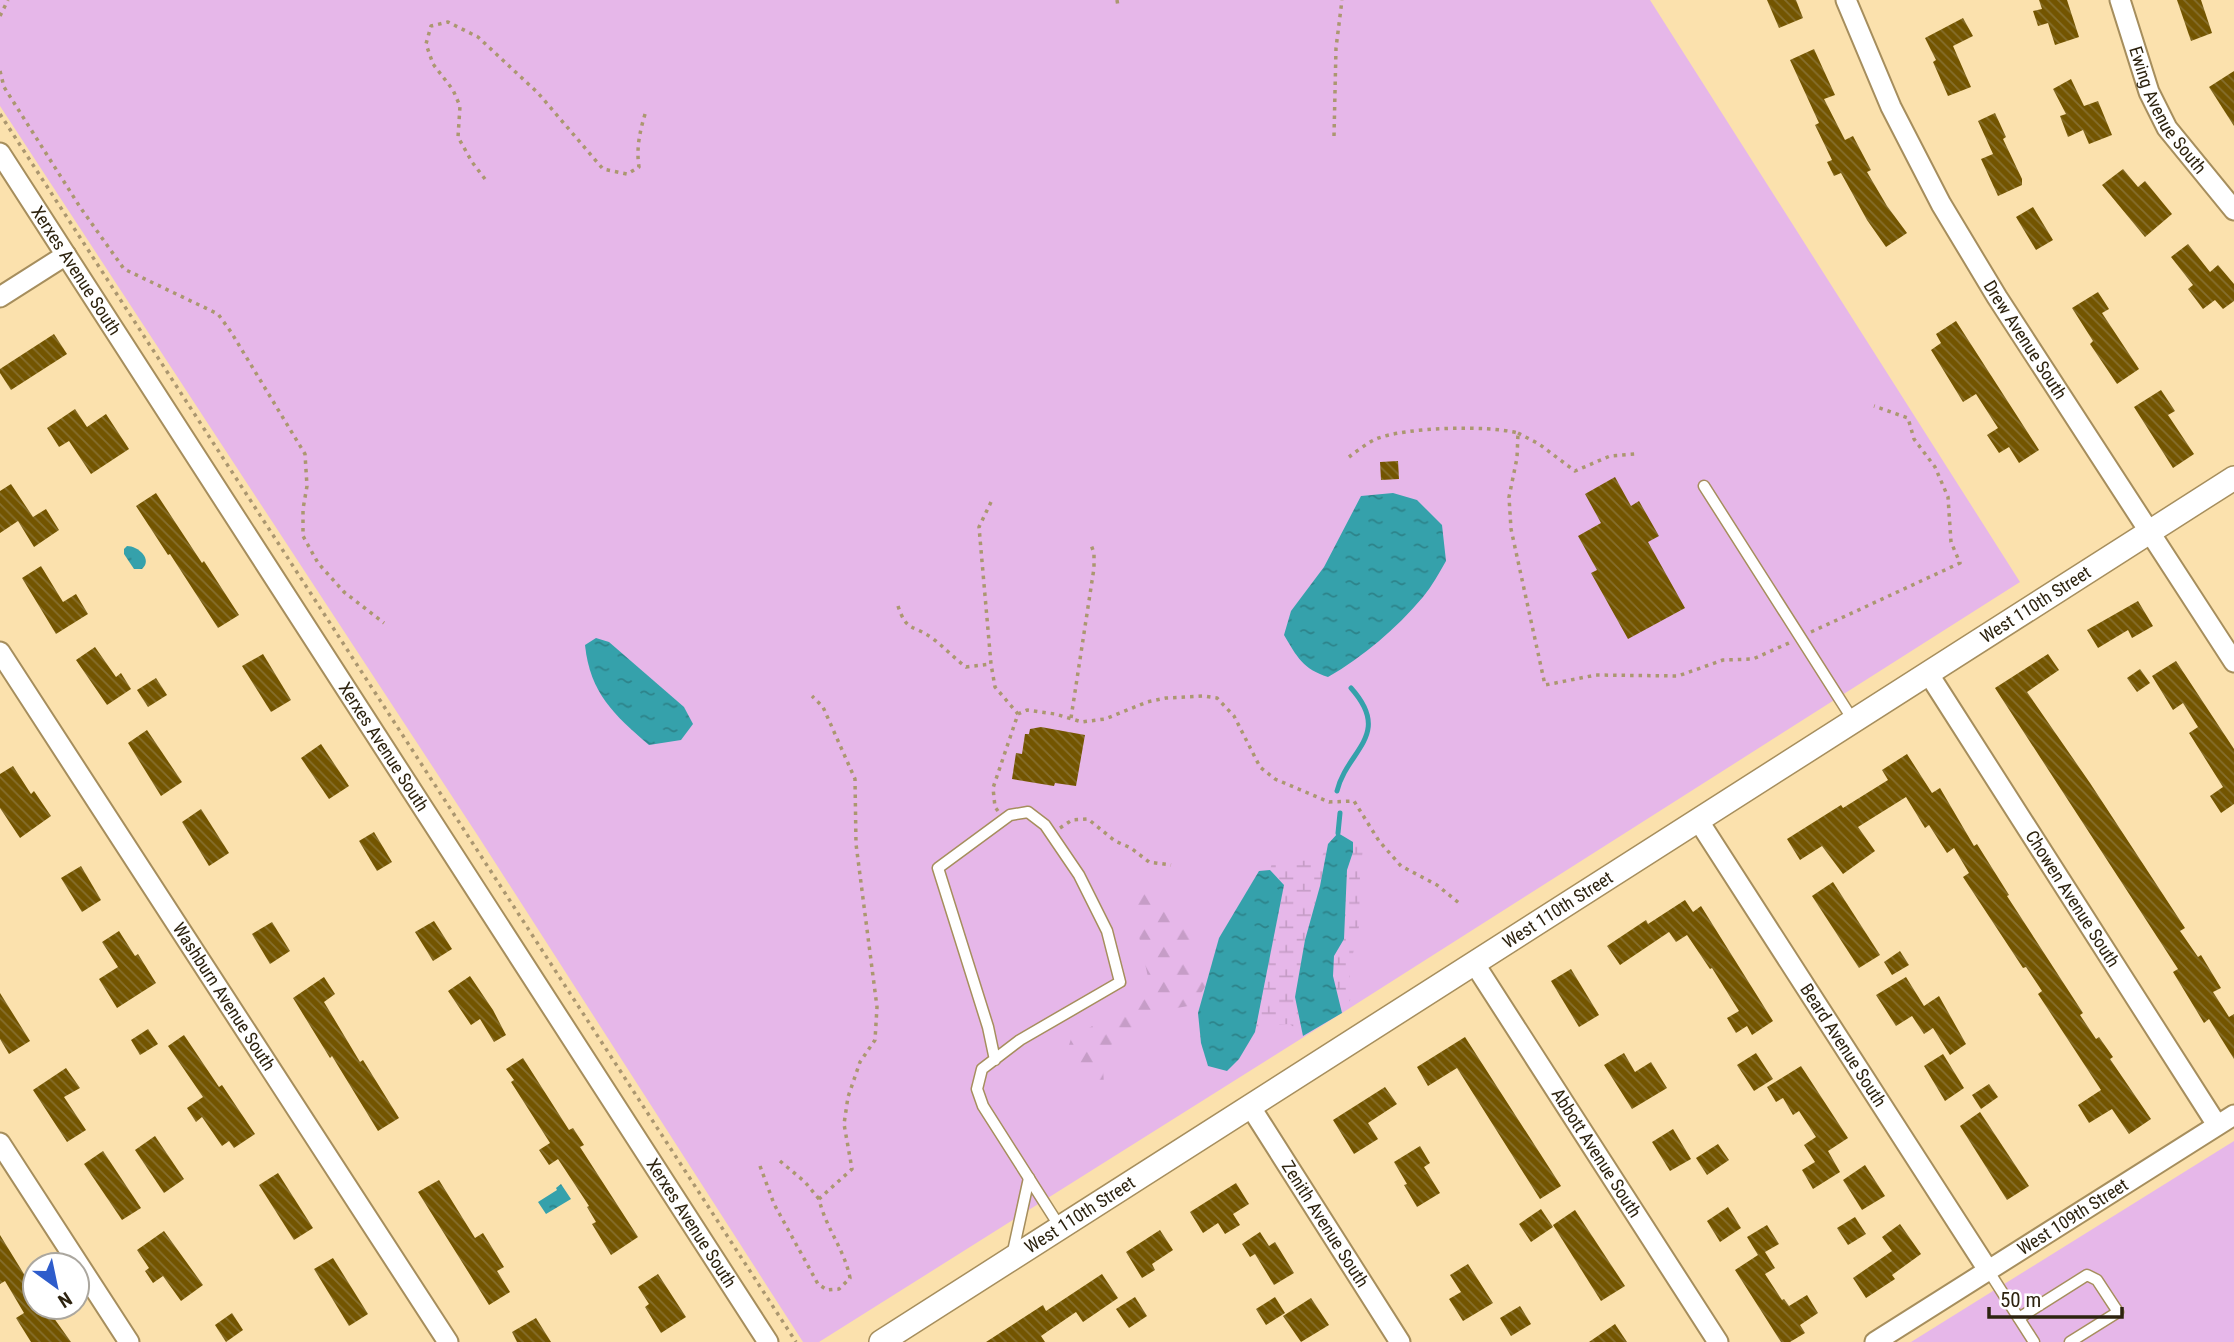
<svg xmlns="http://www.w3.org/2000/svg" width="2234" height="1342" font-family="'Roboto Condensed',sans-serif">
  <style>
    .green { fill: #e6b7e9 }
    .forest { fill: url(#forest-firs) }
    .wetland { fill: url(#wetland-marsh) }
    .water { fill: url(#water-ripples) }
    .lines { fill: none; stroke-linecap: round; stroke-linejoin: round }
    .stream { stroke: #35a1ab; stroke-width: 5 }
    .building { fill: url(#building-back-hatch) }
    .service-casing { stroke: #a68e5d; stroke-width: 13 }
    .minor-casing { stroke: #a68e5d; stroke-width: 23 }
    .tertiary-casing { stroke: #a68e5d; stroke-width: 26 }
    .path { stroke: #ab9770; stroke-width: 3.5; stroke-dasharray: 3.5 5; stroke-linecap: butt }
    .service { stroke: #fff; stroke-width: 10 }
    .minor { stroke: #fff; stroke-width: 19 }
    .tertiary { stroke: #fff; stroke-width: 23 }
    .labels { text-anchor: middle; stroke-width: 7; stroke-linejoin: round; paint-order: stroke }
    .street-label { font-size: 18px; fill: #2d230f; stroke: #fff }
  </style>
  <defs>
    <pattern id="forest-firs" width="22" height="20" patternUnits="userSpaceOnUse" patternTransform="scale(1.75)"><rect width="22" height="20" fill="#e6b7e9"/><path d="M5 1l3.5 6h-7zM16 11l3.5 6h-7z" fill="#c69dc7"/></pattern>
    <pattern id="wetland-marsh" width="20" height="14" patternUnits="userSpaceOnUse" patternTransform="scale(1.75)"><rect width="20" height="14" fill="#e6b7e9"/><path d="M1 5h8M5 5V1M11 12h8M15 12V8" fill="none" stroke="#c69dc7"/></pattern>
    <pattern id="water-ripples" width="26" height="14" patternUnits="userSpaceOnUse" patternTransform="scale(1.75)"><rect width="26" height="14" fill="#35a1ab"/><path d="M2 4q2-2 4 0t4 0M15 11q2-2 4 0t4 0" fill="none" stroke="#2d838a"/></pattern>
    <pattern id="building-back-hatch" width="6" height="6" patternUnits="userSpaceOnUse" patternTransform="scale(1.75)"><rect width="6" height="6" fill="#735500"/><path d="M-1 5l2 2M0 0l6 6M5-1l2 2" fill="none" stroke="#866f2e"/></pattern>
  </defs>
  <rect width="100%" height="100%" fill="#fbe1ad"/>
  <g class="green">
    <polygon points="0,0 1650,0 2020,582 1342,1013 819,1342 803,1342 480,839 0,106"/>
    <polygon points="2234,1141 2234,1342 1911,1342"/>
  </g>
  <polygon class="forest" points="1153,886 1168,902 1179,921 1190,932 1194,942 1195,957 1204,973 1205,987 1194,1005 1171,1009 1143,1024 1102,1051 1104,1085 1097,1089 1068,1048 1071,1039 1143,995 1142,987 1150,986 1134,914 1127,902"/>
  <g class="wetland">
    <polygon points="1353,842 1363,847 1359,888 1360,922 1349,972 1352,997 1342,1013 1333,976 1334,956 1344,939 1347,870 1353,852"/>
    <polygon points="1328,844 1320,886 1305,940 1295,997 1303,1036 1290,1024 1272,1025 1255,1032 1284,885 1270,870 1273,859 1298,861 1320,860"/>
  </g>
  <g class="water">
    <path d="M 1393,493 L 1417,500 L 1442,525 L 1446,561 C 1439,573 1432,586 1423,597 C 1396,629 1363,657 1328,677 C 1303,669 1297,657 1284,635 L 1291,611 L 1324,567 L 1361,496 Z"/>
    <path d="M 127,546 C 138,546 153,559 142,569 L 134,569 L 124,554 L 124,549 Z"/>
    <path d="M 596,638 L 609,642 L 684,707 L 693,724 L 681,740 L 649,745 C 614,715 590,693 585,645 Z"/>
    <polygon points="1338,833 1353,842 1353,852 1347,870 1344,939 1334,956 1333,976 1342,1013 1303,1036 1295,997 1305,940 1320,886 1328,844"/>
    <polygon points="1270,870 1284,885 1255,1032 1239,1059 1227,1071 1208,1066 1201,1043 1198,1013 1219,938 1259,871"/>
    <polygon points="561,1184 571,1199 546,1214 538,1202 557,1190 556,1188"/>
  </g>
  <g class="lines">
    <g class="stream">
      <path d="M 1337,791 C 1347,750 1393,735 1351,688"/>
      <polyline points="1338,833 1340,813"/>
    </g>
  </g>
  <g class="building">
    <polygon points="1767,0 1796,0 1803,18 1779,28"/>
    <polygon points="2039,0 2067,0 2079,37 2055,45 2048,23 2038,26 2033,11 2042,9"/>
    <polygon points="2177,0 2201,0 2212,33 2191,41"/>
    <polygon points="1963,18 1973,36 1953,46 1971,87 1948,96 1933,62 1936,60 1925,38"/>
    <polygon points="1814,49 1835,95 1824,99 1845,140 1853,136 1871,170 1867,172 1887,206 1907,233 1886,247 1867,220 1841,173 1834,176 1827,162 1832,160 1815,125 1819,123 1790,60"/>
    <polygon points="2234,71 2234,126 2209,87"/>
    <polygon points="2071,79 2084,106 2098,101 2112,135 2089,144 2083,130 2068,137 2060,116 2066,114 2053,89"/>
    <polygon points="1995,113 2006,137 2003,139 2022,179 2022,185 1998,196 1981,159 1993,154 1978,121"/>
    <polygon points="2123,169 2138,187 2145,181 2172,214 2145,237 2102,185"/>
    <polygon points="2033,207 2053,240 2036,250 2016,217"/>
    <polygon points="2188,244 2210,272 2218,265 2234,284 2234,301 2223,309 2215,300 2203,309 2188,289 2193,285 2171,257"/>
    <polygon points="2098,292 2109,309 2102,313 2139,369 2117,384 2090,344 2093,341 2072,308"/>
    <polygon points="1956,321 2039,450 2019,463 2009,447 1999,453 1987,435 1998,428 1976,394 1963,402 1931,350 1941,343 1936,334"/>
    <polygon points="54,334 67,354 11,390 0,373 0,369"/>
    <polygon points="2161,390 2175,411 2168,415 2194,454 2173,468 2134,407"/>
    <polygon points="75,409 87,427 106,414 129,449 91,474 69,441 59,447 47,428"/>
    <polygon points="1398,461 1399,479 1381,480 1380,462"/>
    <polygon points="1615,477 1631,506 1639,501 1659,536 1648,542 1685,608 1628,639 1591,573 1597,570 1578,536 1601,523 1585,494"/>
    <polygon points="11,484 33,517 46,509 59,530 34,547 18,521 0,533 0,491"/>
    <polygon points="156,493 202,563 204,561 239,615 218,628 170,554 168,555 136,506"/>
    <polygon points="41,566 63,602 76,594 88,614 56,634 22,578"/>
    <polygon points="2138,601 2153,626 2132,638 2128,630 2098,648 2087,630"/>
    <polygon points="95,647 116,677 121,673 131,689 107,705 76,660"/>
    <polygon points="263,654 291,700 271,712 242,666"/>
    <polygon points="2048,654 2059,670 2027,692 2090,783 2185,928 2180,931 2198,957 2201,955 2221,988 2213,992 2229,1017 2234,1014 2234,1059 2209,1019 2204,1023 2173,972 2178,969 1995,688"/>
    <polygon points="2176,661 2234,749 2234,804 2221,813 2210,796 2223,787 2189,733 2198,727 2183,703 2173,710 2152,676"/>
    <polygon points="2140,669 2150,683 2137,692 2127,678"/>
    <polygon points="156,678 167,695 148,707 137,690"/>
    <polygon points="1041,727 1085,735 1076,786 1055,783 1054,786 1012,779 1016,753 1022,754 1025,734 1029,734 1030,729"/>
    <polygon points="147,730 182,782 161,796 128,743"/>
    <polygon points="321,744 349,786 329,799 301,758"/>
    <polygon points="1907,754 1932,793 1940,788 1974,846 1977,844 2009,895 2007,896 2083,1013 2080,1015 2096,1039 2099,1037 2113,1057 2110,1059 2151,1119 2129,1134 2112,1109 2089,1123 2078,1105 2101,1090 2038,994 2042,991 2026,967 2023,968 1963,877 1969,873 1954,848 1947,853 1929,825 1925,828 1906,797 1858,827 1875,851 1843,874 1822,846 1800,860 1787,839 1841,805 1843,808 1888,780 1882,770"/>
    <polygon points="13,766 31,794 34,791 51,816 20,838 0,808 0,774"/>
    <polygon points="201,809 229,853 209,866 182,822"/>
    <polygon points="374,832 392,862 377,871 359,841"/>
    <polygon points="81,866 101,900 82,912 61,878"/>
    <polygon points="1833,882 1880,955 1859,968 1812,896"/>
    <polygon points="1685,900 1693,912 1701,906 1773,1021 1752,1035 1747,1026 1736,1033 1727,1018 1739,1011 1712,968 1710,969 1687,935 1676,942 1669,932 1620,965 1607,946 1646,920 1648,924"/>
    <polygon points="434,921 452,949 433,961 415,932"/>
    <polygon points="272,922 290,951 270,964 252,934"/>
    <polygon points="119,931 135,956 138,954 156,983 117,1008 99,979 118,967 102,942"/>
    <polygon points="1900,951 1909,965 1892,975 1884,962"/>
    <polygon points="1571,969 1599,1015 1579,1027 1551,981"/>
    <polygon points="470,976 493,1010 506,1035 494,1042 480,1019 471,1025 448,991"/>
    <polygon points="324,977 335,994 324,1002 360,1062 363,1060 399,1118 378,1131 332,1056 330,1058 293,998"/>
    <polygon points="1906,977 1924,1006 1939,996 1966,1044 1950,1055 1933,1028 1924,1034 1912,1016 1896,1026 1876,995"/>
    <polygon points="0,993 30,1041 9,1054 0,1039"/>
    <polygon points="148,1029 158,1044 140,1055 131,1040"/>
    <polygon points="184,1035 219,1087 222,1085 255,1134 234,1148 229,1141 222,1146 202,1117 196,1122 187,1108 203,1097 168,1046"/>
    <polygon points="1465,1037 1561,1186 1540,1199 1457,1068 1428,1086 1417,1067"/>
    <polygon points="1624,1053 1635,1072 1651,1062 1667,1088 1632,1109 1604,1065"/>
    <polygon points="1756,1053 1773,1079 1754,1091 1737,1065"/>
    <polygon points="1943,1054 1964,1088 1945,1101 1924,1066"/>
    <polygon points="523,1058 569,1130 573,1128 584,1145 580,1147 638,1237 611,1255 592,1224 596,1222 587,1207 589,1206 558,1159 549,1165 539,1150 550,1143 511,1082 514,1080 506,1069"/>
    <polygon points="1801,1066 1848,1138 1828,1151 1840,1172 1813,1189 1802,1170 1815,1162 1804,1145 1816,1137 1799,1111 1793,1115 1783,1098 1776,1102 1767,1087"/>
    <polygon points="66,1068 80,1088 64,1097 86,1130 67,1142 33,1090"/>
    <polygon points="1989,1084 1998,1097 1981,1109 1972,1095"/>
    <polygon points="1385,1087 1397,1104 1368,1123 1378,1139 1354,1154 1333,1120"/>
    <polygon points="1980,1112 2029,1186 2007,1200 1960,1126"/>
    <polygon points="1673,1129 1691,1159 1670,1171 1652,1142"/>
    <polygon points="155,1136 184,1179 164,1193 135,1150"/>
    <polygon points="1718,1144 1729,1160 1707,1175 1696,1158"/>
    <polygon points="1420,1146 1430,1163 1424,1167 1440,1193 1417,1207 1404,1185 1407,1184 1394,1162"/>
    <polygon points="103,1151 141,1208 122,1220 84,1164"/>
    <polygon points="1865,1165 1885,1196 1862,1210 1843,1180"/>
    <polygon points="278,1173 313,1228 294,1240 259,1185"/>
    <polygon points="439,1180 475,1238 483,1233 504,1267 497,1271 510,1292 489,1305 418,1192"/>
    <polygon points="1236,1183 1249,1204 1233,1214 1240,1225 1225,1234 1218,1223 1203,1233 1190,1212"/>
    <polygon points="1728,1207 1741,1228 1720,1242 1707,1221"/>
    <polygon points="1541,1209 1553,1227 1531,1242 1519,1224"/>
    <polygon points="1575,1210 1625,1286 1601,1301 1553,1225"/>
    <polygon points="1855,1217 1866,1234 1848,1245 1837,1228"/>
    <polygon points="1900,1224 1921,1254 1892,1275 1895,1279 1866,1298 1853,1278 1892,1251 1882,1237"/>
    <polygon points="1767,1225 1779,1244 1765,1252 1775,1268 1765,1274 1782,1300 1784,1299 1789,1306 1807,1295 1818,1313 1800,1325 1805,1333 1790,1342 1781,1342 1735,1270 1758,1255 1747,1237"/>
    <polygon points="1160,1230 1173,1250 1152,1264 1155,1270 1142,1278 1126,1252"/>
    <polygon points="164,1231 203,1285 181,1301 163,1276 153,1283 145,1271 149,1268 137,1250"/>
    <polygon points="1260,1232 1269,1246 1275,1242 1294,1273 1274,1285 1255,1254 1250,1257 1242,1244"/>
    <polygon points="0,1235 35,1292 35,1307 46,1307 71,1342 31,1342 16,1318 24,1313 5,1281 0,1284"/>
    <polygon points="333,1258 368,1314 349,1326 314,1269"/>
    <polygon points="1468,1264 1493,1303 1463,1321 1449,1299 1461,1292 1450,1275"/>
    <polygon points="658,1274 686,1317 661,1333 645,1307 649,1304 638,1287"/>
    <polygon points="1102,1274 1118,1298 1083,1322 1076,1312 1041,1336 1045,1342 986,1342 1043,1305 1046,1311"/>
    <polygon points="1135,1297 1147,1316 1129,1328 1116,1309"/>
    <polygon points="1275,1297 1285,1313 1266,1325 1256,1309"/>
    <polygon points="1311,1298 1329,1325 1301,1342 1283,1316"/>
    <polygon points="1520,1306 1531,1324 1511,1336 1500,1318"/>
    <polygon points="232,1313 243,1330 226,1342 215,1325"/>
    <polygon points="536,1318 551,1342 517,1342 512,1332"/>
    <polygon points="1615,1324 1627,1342 1589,1342"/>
  </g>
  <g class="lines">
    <defs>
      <g id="service">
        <polyline points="1704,486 1853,720"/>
        <polyline points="995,1060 988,1027 938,868 1010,815 1028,812 1045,825 1079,875 1107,931 1120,982 1020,1040 982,1069 977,1089 983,1106 1060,1227"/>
        <polyline points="1012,1256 1029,1178"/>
        <polyline points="1988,1270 2034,1342"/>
        <polyline points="2019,1318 2087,1275 2097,1280 2118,1312 2070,1342"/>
      </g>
      <g id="minor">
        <path id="s1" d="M 1846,0 L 1891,107 L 1941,204 L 1997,297 L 2234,662"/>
        <path id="s2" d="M 2120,0 L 2149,92 L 2167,128 L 2234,210"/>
        <path id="s3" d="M 0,153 L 768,1342"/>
        <polyline points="0,297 66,255"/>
        <path id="s4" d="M 0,652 L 448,1342"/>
        <path id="s5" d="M 1928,673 L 2217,1125"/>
        <path id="s6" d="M 1698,820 L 1988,1270"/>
        <path id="s7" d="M 1474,963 L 1718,1342"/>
        <path id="s8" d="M 1250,1106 L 1400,1342"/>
        <polyline points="0,1143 129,1342"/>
        <path id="s9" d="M 1875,1342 L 2234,1115"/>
      </g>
      <g id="tertiary">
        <path id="s10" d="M 881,1342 L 2234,478"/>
      </g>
    </defs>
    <use href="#service" class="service-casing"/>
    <use href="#minor" class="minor-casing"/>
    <use href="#tertiary" class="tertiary-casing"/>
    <g class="path">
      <polyline points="1117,0 1118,6"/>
      <polyline points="0,16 8,0"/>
      <polyline points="0,71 4,87 80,207 124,269 218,314 231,332 305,454 307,486 303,509 303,536 318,563 344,592 384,623"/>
      <polyline points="0,114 796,1342"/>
      <polyline points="1334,136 1336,48 1342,0"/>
      <path d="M 485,179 L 472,162 L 458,137 L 460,106 L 453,90 L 433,64 L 426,44 L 431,26 L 448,22 L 478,37 L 538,93 L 603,169 L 627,174 L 639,167 C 636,148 640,130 646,111"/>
      <polyline points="1518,433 1539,444 1575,471 1610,456 1635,454"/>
      <path d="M 1349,457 C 1357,451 1367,443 1376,439 C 1405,427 1488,425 1518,433 L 1517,458 L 1509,497 L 1511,529 L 1545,685 L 1596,675 L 1678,676 L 1723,660 L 1753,659 L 1789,643"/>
      <polyline points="991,502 979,527 991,664 995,687 1018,714"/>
      <path d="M 898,606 C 907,633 913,624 932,638 C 944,647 954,658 966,667 L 991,664"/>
      <polyline points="1811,632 1960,563 1951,542 1948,497 1935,467 1914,439 1908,418 1874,406"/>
      <polyline points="1071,718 1094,568 1094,553 1090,542"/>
      <polyline points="998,811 995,807 993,788 1018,714 1027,710 1055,714 1082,722 1105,719 1147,702 1166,698 1204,696 1217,698 1234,716 1260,767 1275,779 1329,802 1354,801 1379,841 1401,866 1437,885 1459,903"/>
      <polyline points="1060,828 1072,820 1088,819 1115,841 1131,848 1149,862 1171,865"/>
      <polyline points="780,1161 805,1182 819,1199"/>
      <path d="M 760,1166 L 774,1204 L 818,1284 L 827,1290 L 839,1289 L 850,1278 C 844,1248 826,1229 819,1199 L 852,1169 L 844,1124 L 848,1097 L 860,1062 L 875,1040 L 877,1007 L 856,844 L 855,779 L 823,707 L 812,696"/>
    </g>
    <use href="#service" class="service"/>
    <use href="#minor" class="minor"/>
    <use href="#tertiary" class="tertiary"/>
  </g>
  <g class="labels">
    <g class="street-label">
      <text dy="6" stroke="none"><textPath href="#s2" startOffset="121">Ewing Avenue South</textPath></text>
      <text dy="6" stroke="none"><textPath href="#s3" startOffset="140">Xerxes Avenue South</textPath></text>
      <text dy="6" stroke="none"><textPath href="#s1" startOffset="385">Drew Avenue South</textPath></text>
      <text dy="6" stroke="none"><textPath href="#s10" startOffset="1370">West 110th Street</textPath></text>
      <text dy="6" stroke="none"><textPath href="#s3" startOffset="707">Xerxes Avenue South</textPath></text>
      <text dy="6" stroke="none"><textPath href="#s5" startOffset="268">Chowen Avenue South</textPath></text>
      <text dy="6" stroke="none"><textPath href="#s10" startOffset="803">West 110th Street</textPath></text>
      <text dy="6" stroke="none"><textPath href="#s4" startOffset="411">Washburn Avenue South</textPath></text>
      <text dy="6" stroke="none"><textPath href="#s6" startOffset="268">Beard Avenue South</textPath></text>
      <text dy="6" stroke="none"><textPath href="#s7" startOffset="226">Abbott Avenue South</textPath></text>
      <text dy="6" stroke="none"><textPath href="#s10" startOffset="236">West 110th Street</textPath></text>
      <text dy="6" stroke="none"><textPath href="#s9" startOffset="234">West 109th Street</textPath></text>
      <text dy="6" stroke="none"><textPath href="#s3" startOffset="1274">Xerxes Avenue South</textPath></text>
      <text dy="6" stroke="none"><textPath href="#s8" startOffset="140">Zenith Avenue South</textPath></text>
    </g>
  </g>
  <g transform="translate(56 1286) rotate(147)"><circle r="33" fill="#ffffff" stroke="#aba79f" stroke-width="2"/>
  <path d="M0-5L12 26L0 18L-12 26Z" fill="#2e5ccb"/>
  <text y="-10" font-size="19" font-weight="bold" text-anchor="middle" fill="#2d230f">N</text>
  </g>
  <path d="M1989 1307v10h133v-10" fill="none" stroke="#2d230f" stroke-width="3.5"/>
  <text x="2000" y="1307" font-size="21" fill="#2d230f" stroke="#ffffff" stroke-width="5" paint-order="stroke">50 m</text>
</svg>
